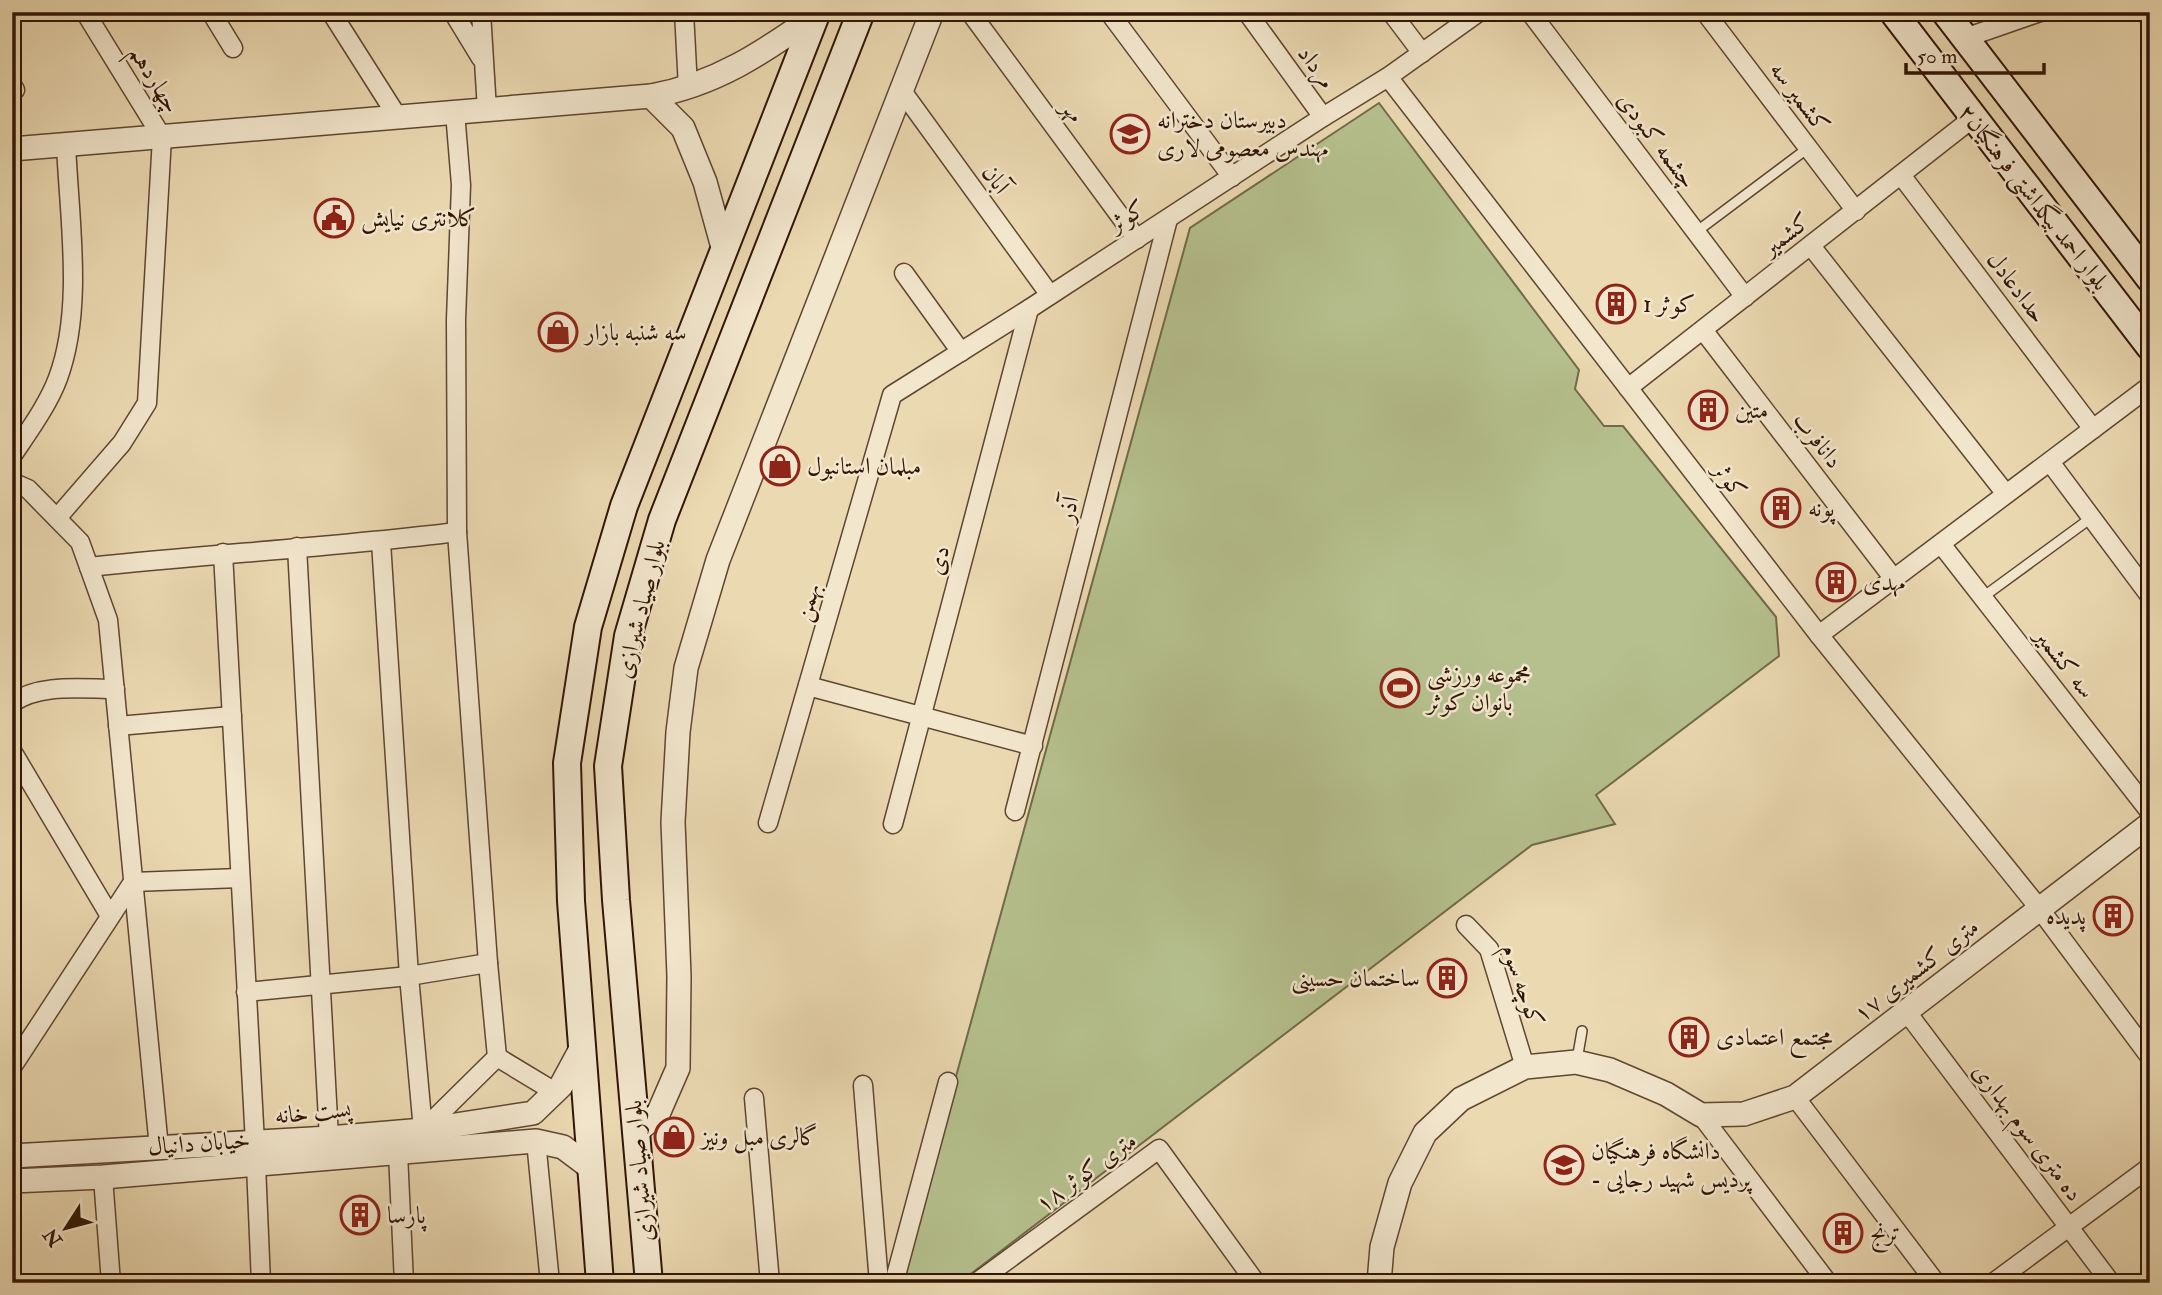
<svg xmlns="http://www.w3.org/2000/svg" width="2162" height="1295" font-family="'IM FELL Double Pica',Amiri,serif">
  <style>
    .pitch { fill: #b5c08e; stroke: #726a4a; stroke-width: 2 }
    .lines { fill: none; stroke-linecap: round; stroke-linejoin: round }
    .service-casing { stroke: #5f4630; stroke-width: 12 }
    .minor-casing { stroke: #5f4630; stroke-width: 21 }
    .tertiary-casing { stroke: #5f4630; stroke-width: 26 }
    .secondary-casing { stroke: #301505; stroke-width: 30 }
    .service { stroke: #f2e6cd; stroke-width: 9 }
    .minor { stroke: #f2e6cd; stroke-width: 18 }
    .tertiary { stroke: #f2e6cd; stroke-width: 23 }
    .secondary { stroke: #f2e6cd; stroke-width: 26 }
    .labels { text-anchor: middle; stroke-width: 5; stroke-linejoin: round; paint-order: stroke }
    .street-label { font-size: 24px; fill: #301505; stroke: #f2e6cd }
    .poi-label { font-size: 24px; fill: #301505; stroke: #f2e6cd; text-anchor: start }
  </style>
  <rect width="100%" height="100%" fill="#ebd9b2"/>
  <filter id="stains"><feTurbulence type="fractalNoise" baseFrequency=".00286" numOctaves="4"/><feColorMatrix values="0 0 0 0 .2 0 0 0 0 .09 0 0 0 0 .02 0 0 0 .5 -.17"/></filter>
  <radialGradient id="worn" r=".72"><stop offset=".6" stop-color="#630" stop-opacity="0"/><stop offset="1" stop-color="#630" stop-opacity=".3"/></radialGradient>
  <polygon class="pitch" points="1379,103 1579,370 1575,389 1604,426 1623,426 1776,617 1779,656 1596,795 1615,824 1532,845 959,1283 899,1283 1190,228"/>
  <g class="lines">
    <defs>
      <g id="service">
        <polyline points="1696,232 1808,148"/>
        <polyline points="1983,597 2091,518"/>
        <polyline points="1577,1060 1582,1031"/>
      </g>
      <g id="minor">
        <polyline points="211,12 233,48"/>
        <polyline points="331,12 397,116"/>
        <polyline points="453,12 481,58"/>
        <polyline points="481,12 487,110"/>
        <polyline points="684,12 688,88"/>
        <polyline points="970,12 1137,239"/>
        <polyline points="1109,12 1232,177"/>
        <polyline points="1247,12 1323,117"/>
        <polyline points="1391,12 1422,53"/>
        <polyline points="1530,12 1745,297"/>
        <polyline points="1705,12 1856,211"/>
        <polyline points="2145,12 2150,19"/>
        <polyline points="1965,38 2040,12"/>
        <polyline points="1388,77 1819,635 2039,908 2150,1057"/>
        <polyline points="12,85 15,90"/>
        <polyline points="902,91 1050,295"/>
        <polyline points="1901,175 2093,429"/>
        <polyline points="1811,246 2006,494"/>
        <polyline points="904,273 961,352"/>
        <polyline points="1703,330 1894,579"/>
        <polyline points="1628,388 1973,118"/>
        <path d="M 12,456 C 28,432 48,405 58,378 C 84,308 69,218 66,144"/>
        <polyline points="2050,462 2150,596"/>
        <polyline points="12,482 28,489 80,542 108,620 159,1148"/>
        <polyline points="57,518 122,443 147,403 162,137 85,12"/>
        <polyline points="381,542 409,976 423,1130"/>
        <polyline points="1941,544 2150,812"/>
        <polyline points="297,547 329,1138"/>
        <polyline points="223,553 255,1143"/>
        <path d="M 89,567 C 212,554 335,547 457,532"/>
        <polyline points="1819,635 2150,386"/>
        <polyline points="808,686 1033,746"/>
        <path d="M 12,703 C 40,683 82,689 115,689"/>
        <polyline points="118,726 232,716"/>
        <polyline points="12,751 110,916"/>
        <polyline points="1015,811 1168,219"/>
        <polyline points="768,823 892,395 1029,309 1323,117 1388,77 1479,12"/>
        <polyline points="893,824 1029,309"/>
        <polyline points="1466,925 1489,949 1525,1067"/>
        <polyline points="246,992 409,976 488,963"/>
        <polyline points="1906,1011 2111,1283"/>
        <polyline points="497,1057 555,1092"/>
        <polyline points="12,1067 133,882 240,878"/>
        <polyline points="863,1085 879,1283"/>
        <polyline points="1795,1097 1936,1283"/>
        <polyline points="754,1098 770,1283"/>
        <polyline points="1701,1115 1828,1283"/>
        <polyline points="423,1130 497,1057 488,963 457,532 456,320 461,185 455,112"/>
        <polyline points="536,1141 550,1283"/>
        <polyline points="398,1153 404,1283"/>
        <polyline points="256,1165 261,1283"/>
        <polyline points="103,1177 111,1283"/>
        <polyline points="894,1283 948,1082"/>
        <polyline points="976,1283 1159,1149 1256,1283"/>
        <polyline points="1993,1283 2150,1167"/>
      </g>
      <g id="tertiary">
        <polyline points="12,149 651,96"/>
        <path d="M 724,251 L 705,182 L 683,128 L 651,96 C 715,85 764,52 816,15"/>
        <polyline points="636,1132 658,1114 678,1068 679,976 673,822 678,732 686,668 718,560 932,12"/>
        <polyline points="12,1156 329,1138 423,1130 533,1113 561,1086 582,1047"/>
        <polyline points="12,1181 103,1177 536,1141 563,1147 591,1168"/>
        <polyline points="1379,1283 1382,1247 1400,1183 1425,1133 1461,1099 1525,1067 1576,1062 1610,1070 1666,1094 1701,1115 1744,1114 1795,1097 2150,824"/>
      </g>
      <g id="secondary">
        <polyline points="1893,12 2150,347"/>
        <polyline points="1945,12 2150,279"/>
        <polyline points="600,1283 571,901 567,763 588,627 624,506 817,12"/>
        <polyline points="649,1283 616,900 608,766 628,636 662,520 861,12"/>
      </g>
    </defs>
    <use href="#service" class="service-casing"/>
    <use href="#minor" class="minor-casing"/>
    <use href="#tertiary" class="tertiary-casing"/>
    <use href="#secondary" class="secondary-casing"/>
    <use href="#service" class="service"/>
    <use href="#minor" class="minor"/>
    <use href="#tertiary" class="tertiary"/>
    <use href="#secondary" class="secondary"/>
  </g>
  <defs>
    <symbol id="school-ring" viewBox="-11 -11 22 22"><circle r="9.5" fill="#f2e6cd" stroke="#8f2418" stroke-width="1.5"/><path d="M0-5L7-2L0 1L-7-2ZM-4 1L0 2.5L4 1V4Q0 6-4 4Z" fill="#8f2418"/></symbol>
    <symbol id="civic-ring" viewBox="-11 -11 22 22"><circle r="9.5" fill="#f2e6cd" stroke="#8f2418" stroke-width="1.5"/><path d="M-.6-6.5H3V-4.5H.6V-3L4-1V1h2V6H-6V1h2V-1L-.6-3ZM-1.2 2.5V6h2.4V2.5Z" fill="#8f2418"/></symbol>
    <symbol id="building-ring" viewBox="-11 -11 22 22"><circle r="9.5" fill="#f2e6cd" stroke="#8f2418" stroke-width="1.5"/><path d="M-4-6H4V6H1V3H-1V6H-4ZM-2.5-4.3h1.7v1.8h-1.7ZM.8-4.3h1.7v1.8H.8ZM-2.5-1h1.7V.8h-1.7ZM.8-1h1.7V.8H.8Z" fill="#8f2418"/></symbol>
    <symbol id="shop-ring" viewBox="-11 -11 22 22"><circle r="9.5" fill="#f2e6cd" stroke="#8f2418" stroke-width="1.5"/><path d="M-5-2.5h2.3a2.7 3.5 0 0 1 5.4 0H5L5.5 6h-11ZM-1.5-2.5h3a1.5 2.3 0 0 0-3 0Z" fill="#8f2418"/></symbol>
    <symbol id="stadium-ring" viewBox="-11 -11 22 22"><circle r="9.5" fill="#f2e6cd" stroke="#8f2418" stroke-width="1.5"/><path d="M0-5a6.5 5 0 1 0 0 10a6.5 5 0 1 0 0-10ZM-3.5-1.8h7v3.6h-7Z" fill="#8f2418"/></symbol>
    <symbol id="university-ring" viewBox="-11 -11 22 22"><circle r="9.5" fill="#f2e6cd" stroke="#8f2418" stroke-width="1.5"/><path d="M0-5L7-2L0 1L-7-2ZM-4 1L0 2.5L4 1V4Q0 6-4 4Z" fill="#8f2418"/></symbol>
  </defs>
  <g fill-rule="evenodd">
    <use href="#school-ring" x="1108" y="112" width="44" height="44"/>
    <use href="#civic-ring" x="312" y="196" width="44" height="44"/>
    <use href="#building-ring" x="1594" y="282" width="44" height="44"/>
    <use href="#shop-ring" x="536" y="310" width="44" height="44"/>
    <use href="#building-ring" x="1686" y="388" width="44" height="44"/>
    <use href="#shop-ring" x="758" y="444" width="44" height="44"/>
    <use href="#building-ring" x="1759" y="486" width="44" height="44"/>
    <use href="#building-ring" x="1814" y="560" width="44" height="44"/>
    <use href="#stadium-ring" x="1378" y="666" width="44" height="44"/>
    <use href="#building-ring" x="2091" y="894" width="44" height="44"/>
    <use href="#building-ring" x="1425" y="956" width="44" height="44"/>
    <use href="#building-ring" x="1667" y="1015" width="44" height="44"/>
    <use href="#shop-ring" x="652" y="1115" width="44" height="44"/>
    <use href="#university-ring" x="1542" y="1143" width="44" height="44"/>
    <use href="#building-ring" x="338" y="1193" width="44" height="44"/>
    <use href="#building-ring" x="1821" y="1211" width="44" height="44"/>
  </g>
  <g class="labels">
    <g class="street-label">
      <text transform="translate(1317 67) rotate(54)" y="8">مرداد</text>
      <text transform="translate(155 79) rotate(58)" y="8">چهاردهم</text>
      <text transform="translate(1800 97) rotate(53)" y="8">کشمیر سه</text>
      <text transform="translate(1073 111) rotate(54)" y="8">مهر</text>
      <text transform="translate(1657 140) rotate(53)" y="8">چشمه کبودی</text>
      <text transform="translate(996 179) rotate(54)" y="8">آبان</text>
      <text transform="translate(2034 197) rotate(52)" y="8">بلوار احمد بیگداشتی فرهنگیان۲</text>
      <text transform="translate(1127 216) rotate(-33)" y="8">کوثر</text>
      <text transform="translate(1786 234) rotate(-38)" y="8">کشمیر</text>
      <text transform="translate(2017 287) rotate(53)" y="8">حدادعادل</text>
      <text transform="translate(1818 440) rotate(52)" y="8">دانافرب</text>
      <text transform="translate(1730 480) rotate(52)" y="8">کوثر</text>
      <text transform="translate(1068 509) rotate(-76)" y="8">آذر</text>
      <text transform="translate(938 560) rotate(-75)" y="8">دی</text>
      <text transform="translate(807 602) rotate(-74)" y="8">بهمن</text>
      <text transform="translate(640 609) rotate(-76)" y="8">بلوار صیاد شیرازی</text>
      <text transform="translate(2065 663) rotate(52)" y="8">سه کشمیر</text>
      <text transform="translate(1916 970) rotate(-38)" y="8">۱۷ متری کشمیری</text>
      <text transform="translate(1523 985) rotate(71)" y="8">کوچه سوم</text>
      <text transform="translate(313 1112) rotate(-5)" y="8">پست خانه</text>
      <text transform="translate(2028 1132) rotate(53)" y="8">ده متری سوم بهداری</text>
      <text transform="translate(199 1143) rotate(-4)" y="8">خیابان دانیال</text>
      <text transform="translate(639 1171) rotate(-95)" y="8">بلوار صیاد شیرازی</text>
      <text transform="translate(1086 1172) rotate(-36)" y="8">۱۸ متری کوثر</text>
    </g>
    <g class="poi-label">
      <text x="1157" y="128">دبیرستان دخترانه<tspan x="1157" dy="28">مهندس معصومی لاری</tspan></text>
      <text x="361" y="226">کلانتری نیایش</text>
      <text x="1643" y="312">کوثر 1</text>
      <text x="585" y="340">سه شنبه بازار</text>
      <text x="1735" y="418">متین</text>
      <text x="807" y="474">مبلمان استانبول</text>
      <text x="1808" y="516">پونه</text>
      <text x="1863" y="590">مهدی</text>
      <text x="1427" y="682">مجموعه ورزشی<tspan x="1427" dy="28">بانوان کوثر</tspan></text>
      <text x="2086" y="924" text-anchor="end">پدیده</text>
      <text x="1420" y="986" text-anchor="end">ساختمان حسینی</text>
      <text x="1716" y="1045">مجتمع اعتمادی</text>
      <text x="701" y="1145">گالری مبل ونیز</text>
      <text x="1591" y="1159">دانشگاه فرهنگیان<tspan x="1591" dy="28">- پردیس شهید رجایی</tspan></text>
      <text x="387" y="1223">پارسا</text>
      <text x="1870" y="1241">ترنج</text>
    </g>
  </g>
  <rect width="2162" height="1295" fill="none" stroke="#ebd9b2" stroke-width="42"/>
  <rect x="14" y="14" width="2134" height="1267" fill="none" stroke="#301505" stroke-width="3.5"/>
  <rect x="21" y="21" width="2120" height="1253" fill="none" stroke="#301505" stroke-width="2"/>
  <g transform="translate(66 1228) rotate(234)" stroke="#f2e6cd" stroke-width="5" paint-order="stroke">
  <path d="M0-5L12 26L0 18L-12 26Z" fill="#301505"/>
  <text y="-10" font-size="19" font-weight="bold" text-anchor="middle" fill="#301505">N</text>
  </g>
  <path d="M1906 63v10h138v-10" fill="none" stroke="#301505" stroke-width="3.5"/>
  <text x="1917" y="63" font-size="21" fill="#301505" stroke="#f2e6cd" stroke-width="5" paint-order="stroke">50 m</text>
  <rect width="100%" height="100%" filter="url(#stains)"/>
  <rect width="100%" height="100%" fill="url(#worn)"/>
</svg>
